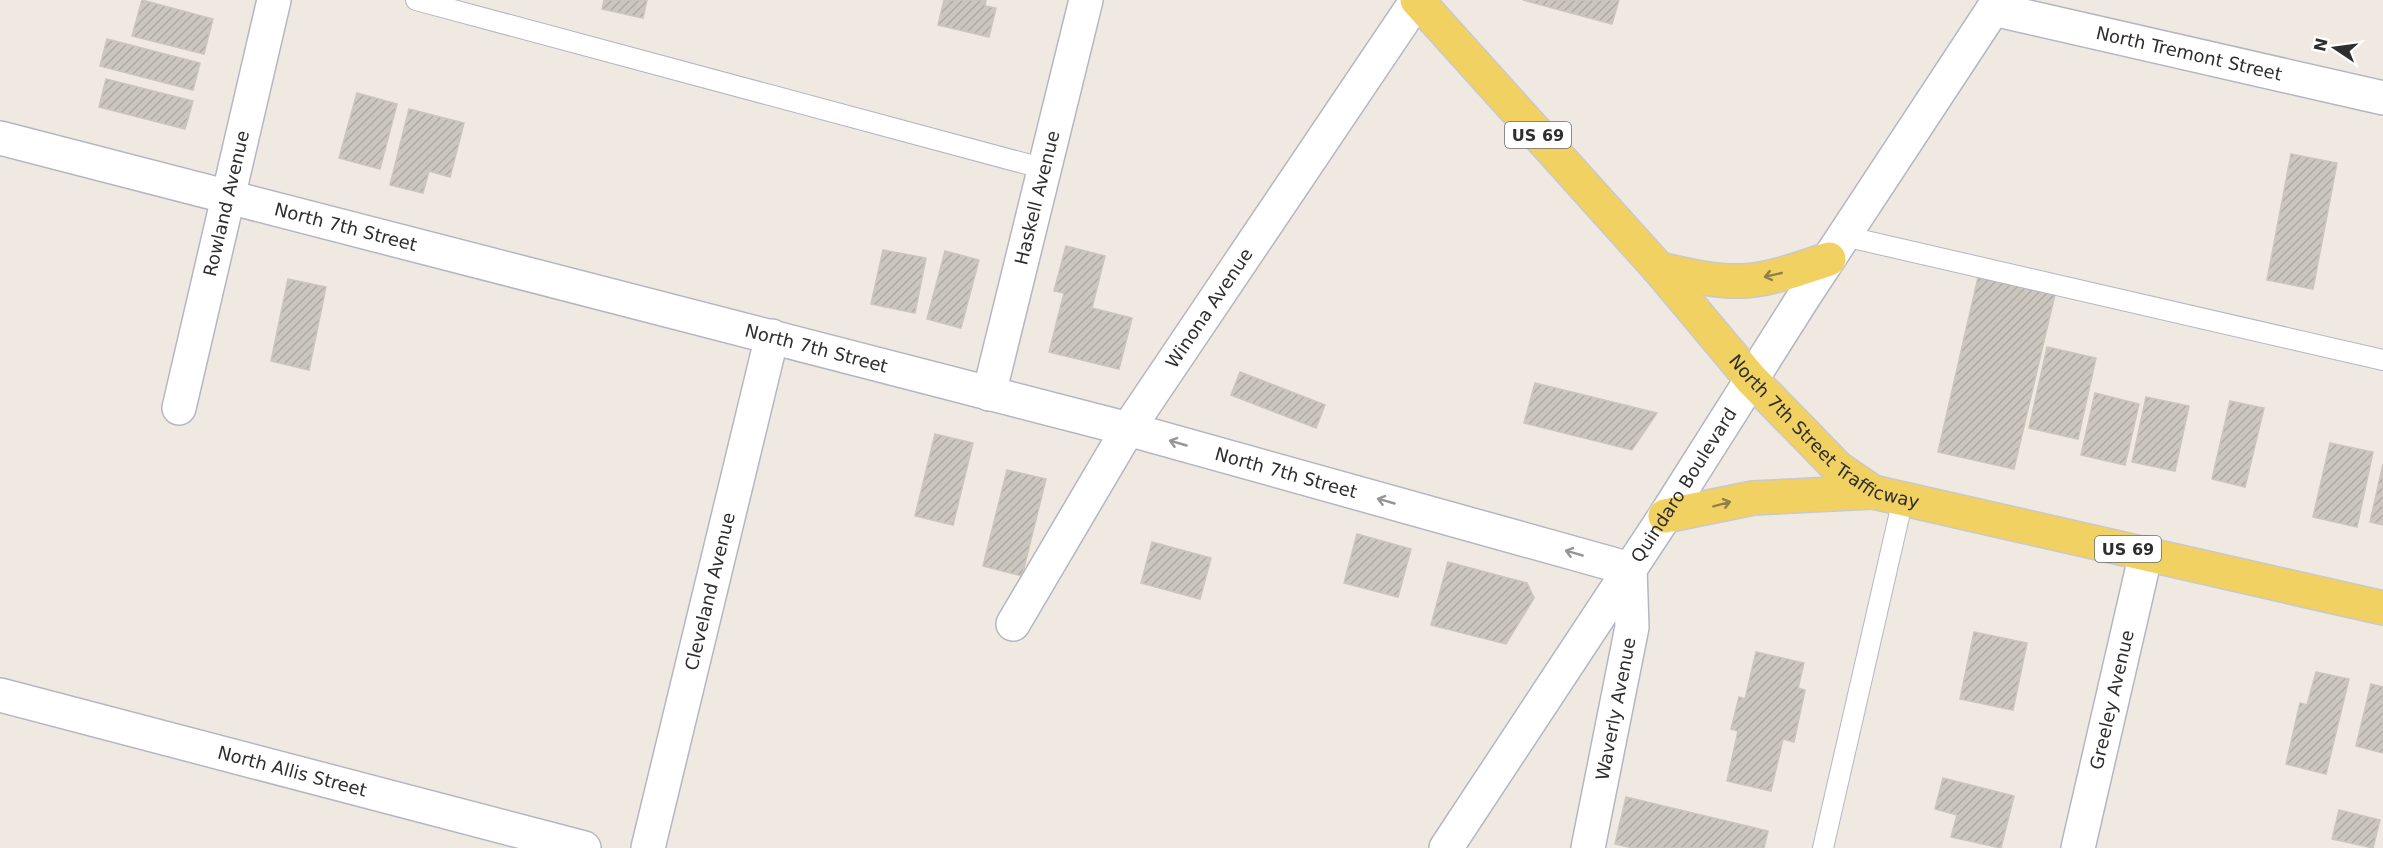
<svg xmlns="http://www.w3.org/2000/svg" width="2383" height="848" font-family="'DejaVu Sans',sans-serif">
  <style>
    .building { fill: url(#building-hatch); stroke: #cbc5ba; stroke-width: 1.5 }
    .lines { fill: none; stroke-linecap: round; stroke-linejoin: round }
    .lane-casing { stroke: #b4b7c1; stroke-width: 22 }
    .street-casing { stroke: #b4b7c1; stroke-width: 36 }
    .secondary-casing { stroke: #b4b7c1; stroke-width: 36 }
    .primary-casing { stroke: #c9c9c9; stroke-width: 36 }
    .lane { stroke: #fff; stroke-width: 20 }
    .street { stroke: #fff; stroke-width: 33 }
    .secondary { stroke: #fff; stroke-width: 33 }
    .primary { stroke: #f2d163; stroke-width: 33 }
    .oneway { stroke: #908048 }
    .oneway2 { stroke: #969696 }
    .labels { text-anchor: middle; stroke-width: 4.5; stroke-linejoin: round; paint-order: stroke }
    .shield { fill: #fff; stroke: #6d6d6d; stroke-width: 1.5 }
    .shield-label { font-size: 16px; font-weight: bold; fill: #2e2e2e }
    .street-label { font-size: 18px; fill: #2e2e2e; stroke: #fff }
  </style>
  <defs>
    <pattern id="building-hatch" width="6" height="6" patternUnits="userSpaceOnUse" patternTransform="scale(1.5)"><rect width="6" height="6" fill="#cbc7bf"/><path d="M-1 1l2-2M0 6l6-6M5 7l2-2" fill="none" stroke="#afaba4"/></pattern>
  </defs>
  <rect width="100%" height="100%" fill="#efe9e1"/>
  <g class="building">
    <polygon points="142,0 213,19 204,54 132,36"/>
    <polygon points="604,0 647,0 643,18 602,9"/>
    <polygon points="944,0 986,0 985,6 996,8 989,37 938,25"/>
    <polygon points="1523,0 1619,0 1612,24"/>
    <polygon points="107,39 200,63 193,90 100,66"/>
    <polygon points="106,79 193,101 185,129 99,107"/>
    <polygon points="357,93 397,104 380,169 339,158"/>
    <polygon points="409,109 464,123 450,177 429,171 423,193 390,185"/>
    <polygon points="2291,154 2337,163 2313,289 2267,280"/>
    <polygon points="1066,246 1105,256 1092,308 1132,318 1119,369 1049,352 1064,293 1054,291"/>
    <polygon points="883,250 926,258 915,313 871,304"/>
    <polygon points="945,251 979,260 961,328 927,319"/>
    <polygon points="1979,273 2056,290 2014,469 1938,452"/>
    <polygon points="288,279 326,287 309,370 271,361"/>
    <polygon points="2047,347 2096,358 2078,439 2029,428"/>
    <polygon points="1240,372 1325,405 1316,428 1231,395"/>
    <polygon points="1535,383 1657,413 1632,450 1524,423"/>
    <polygon points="2095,393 2139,404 2125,465 2081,455"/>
    <polygon points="2146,397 2189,406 2175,471 2132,462"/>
    <polygon points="2230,401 2264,408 2245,487 2212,479"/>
    <polygon points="935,434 973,443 953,525 915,516"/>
    <polygon points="2330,443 2373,452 2357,527 2313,517"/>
    <polygon points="2383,464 2383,525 2370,522"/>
    <polygon points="1007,470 1046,479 1022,576 983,566"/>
    <polygon points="1357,534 1411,549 1398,597 1344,583"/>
    <polygon points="1152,542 1211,558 1200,599 1141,583"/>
    <polygon points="1448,562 1527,583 1534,598 1506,644 1431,625"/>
    <polygon points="1974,632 2027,643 2013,710 1960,699"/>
    <polygon points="1756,652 1804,663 1798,688 1805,690 1794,742 1783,739 1771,791 1727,781 1738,731 1731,729 1739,697 1745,699"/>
    <polygon points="2316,672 2349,679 2326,774 2286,764 2300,703 2307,705"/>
    <polygon points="2371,684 2383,687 2383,753 2356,746"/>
    <polygon points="1943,778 2014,796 2001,848 1951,837 1957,815 1935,809"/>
    <polygon points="1626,797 1768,831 1764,848 1633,848 1615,844"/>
    <polygon points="2339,810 2380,820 2373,848 2332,839"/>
  </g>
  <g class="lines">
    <defs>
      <g id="lane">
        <polyline points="416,0 1045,169"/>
        <polyline points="1844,236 2383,360"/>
        <polyline points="1823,848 1903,499"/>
      </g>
      <g id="street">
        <path id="s1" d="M 1993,9 L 2383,98"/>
        <path id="s2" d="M 0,138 L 1128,429 L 1630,569 L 1632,627 L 1588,848"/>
        <path id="s3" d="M 989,394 L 1086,0"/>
        <path id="s4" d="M 179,408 L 274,0"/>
        <path id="s5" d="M 1013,624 L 1128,429 L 1417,0"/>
        <path id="s6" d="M 0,695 L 584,848"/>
        <path id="s7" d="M 648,848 L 772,336"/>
        <path id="s8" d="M 2078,848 L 2146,553"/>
      </g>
      <g id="secondary">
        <path id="s9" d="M 1446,848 L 1665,516 L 1803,298 L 1999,0"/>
      </g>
      <g id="primary">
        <path id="s10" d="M 1417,0 L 1659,269 L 1751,379 L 1838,468 L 1873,492 L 2383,608"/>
        <path d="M 1659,269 C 1686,275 1714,282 1742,281 C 1771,280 1801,268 1829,259"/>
        <polyline points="1665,516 1753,498 1873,492"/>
      </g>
    </defs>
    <use href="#lane" class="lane-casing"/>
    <use href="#street" class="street-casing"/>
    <use href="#secondary" class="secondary-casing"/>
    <use href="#primary" class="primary-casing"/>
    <use href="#lane" class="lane"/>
    <use href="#street" class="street"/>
    <use href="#secondary" class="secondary"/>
    <use href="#primary" class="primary"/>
  </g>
  <defs><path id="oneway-shaft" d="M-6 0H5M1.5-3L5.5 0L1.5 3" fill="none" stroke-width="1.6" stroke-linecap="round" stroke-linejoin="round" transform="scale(1.5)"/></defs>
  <g class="oneway">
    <use href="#oneway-shaft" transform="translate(1773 275) rotate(167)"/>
    <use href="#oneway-shaft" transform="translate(1722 504) rotate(-15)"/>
  </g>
  <g class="oneway2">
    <use href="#oneway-shaft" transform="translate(1178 443) rotate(-164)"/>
    <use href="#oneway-shaft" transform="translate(1386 501) rotate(-164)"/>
    <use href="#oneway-shaft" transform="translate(1574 553) rotate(-164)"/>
  </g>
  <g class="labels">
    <g class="shield">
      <rect x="1505" y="122" width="66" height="26" rx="4.5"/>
      <rect x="2095" y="536" width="66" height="26" rx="4.5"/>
    </g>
    <g class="shield-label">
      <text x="1538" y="141">US 69</text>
      <text x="2128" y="555">US 69</text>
    </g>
    <g class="street-label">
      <text dy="6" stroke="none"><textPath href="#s1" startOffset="201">North Tremont Street</textPath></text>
      <text dy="6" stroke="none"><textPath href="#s3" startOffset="202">Haskell Avenue</textPath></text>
      <text dy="6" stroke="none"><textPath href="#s4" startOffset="210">Rowland Avenue</textPath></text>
      <text dy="6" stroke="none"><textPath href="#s2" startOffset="357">North 7th Street</textPath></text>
      <text dy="6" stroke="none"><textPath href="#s5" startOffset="372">Winona Avenue</textPath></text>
      <text dy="6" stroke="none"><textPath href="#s2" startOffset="843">North 7th Street</textPath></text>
      <text dy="6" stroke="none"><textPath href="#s10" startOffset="598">North 7th Street Trafficway</textPath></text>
      <text dy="6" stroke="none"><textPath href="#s2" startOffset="1329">North 7th Street</textPath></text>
      <text dy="6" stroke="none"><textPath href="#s9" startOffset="434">Quindaro Boulevard</textPath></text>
      <text dy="6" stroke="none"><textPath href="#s7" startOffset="264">Cleveland Avenue</textPath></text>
      <text dy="6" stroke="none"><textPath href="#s8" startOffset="152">Greeley Avenue</textPath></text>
      <text transform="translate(1616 709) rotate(-79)" y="6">Waverly Avenue</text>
      <text dy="6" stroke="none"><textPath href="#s6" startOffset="302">North Allis Street</textPath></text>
    </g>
  </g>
  <g transform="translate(2335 48) rotate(283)" stroke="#ffffff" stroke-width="4.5" paint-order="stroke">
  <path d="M0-4.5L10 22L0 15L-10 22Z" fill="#2e2e2e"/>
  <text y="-9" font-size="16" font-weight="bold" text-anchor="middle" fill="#2e2e2e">N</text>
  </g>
</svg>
